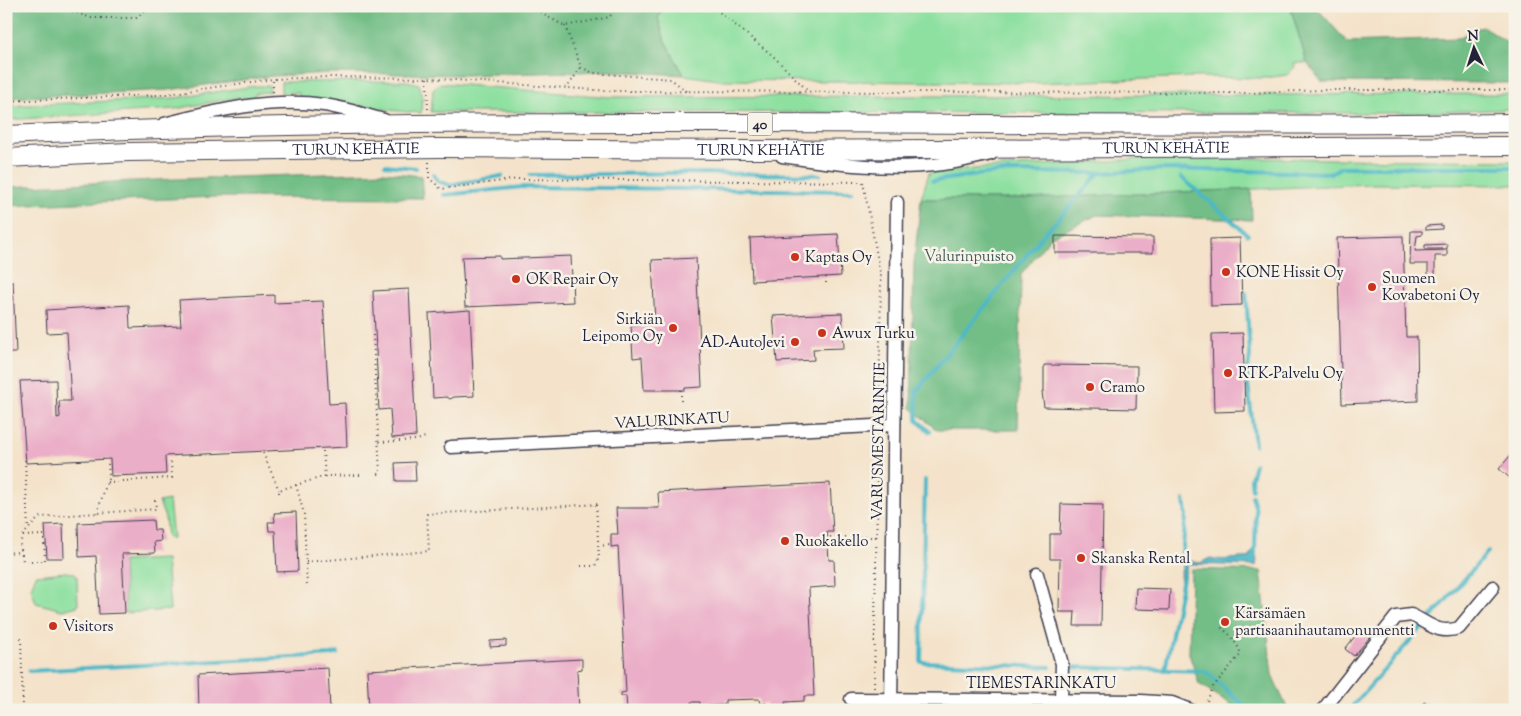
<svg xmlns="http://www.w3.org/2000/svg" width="1521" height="716" font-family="'Sorts Mill Goudy',serif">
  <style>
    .green { fill: #8ee0a0; stroke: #58816e }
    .forest { fill: #72be86; stroke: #4a7060 }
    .water { fill: #4cb8c8; stroke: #376d82 }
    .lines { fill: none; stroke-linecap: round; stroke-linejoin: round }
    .stream { stroke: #4cb8c8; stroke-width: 4 }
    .building { fill: #ebaec8 }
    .minor-casing { stroke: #423f50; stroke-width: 15 }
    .highway-casing { stroke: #423f50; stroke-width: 20 }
    .path { stroke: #423f50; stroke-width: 2; stroke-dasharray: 1 4; stroke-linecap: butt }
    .minor { stroke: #fff; stroke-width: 12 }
    .highway { stroke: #fff; stroke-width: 18 }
    .poi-dot { fill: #c8321e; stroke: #f7f3e8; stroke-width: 2 }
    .labels { text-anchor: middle; stroke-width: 5; stroke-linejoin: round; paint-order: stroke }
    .shield { fill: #f7f3e8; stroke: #62616f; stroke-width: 1 }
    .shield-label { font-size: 14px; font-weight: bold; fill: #22223b }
    .street-label { font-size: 15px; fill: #22223b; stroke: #f7f3e8 }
    .park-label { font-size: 15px; fill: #425b59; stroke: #f7f3e8 }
    .poi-label { font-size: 15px; fill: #22223b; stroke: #f7f3e8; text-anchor: start }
  </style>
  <rect width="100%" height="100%" fill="#f7f3e8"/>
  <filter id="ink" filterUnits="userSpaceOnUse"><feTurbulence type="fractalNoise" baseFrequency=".02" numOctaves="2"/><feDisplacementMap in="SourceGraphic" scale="10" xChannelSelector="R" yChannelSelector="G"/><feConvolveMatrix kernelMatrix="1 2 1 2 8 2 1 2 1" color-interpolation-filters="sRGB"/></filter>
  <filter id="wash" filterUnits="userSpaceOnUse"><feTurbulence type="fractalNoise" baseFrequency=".0096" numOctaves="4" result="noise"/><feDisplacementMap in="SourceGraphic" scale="20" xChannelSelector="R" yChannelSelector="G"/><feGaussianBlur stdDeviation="1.12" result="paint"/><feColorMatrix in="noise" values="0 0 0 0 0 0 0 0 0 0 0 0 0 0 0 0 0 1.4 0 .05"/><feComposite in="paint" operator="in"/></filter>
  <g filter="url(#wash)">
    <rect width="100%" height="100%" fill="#f4e3ca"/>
    <g class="green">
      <polygon points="664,6 1290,6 1307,63 1294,63 1295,67 1287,75 1265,78 1198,77 1037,83 718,80 684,75 665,41 658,18"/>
      <path d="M 407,81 L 419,84 L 422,97 L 421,113 C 380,111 340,100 299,98 L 299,93 L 281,93 L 281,82 Z"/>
      <polygon points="440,83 611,97 1515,94 1515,109 1414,113 431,112 433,90"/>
      <polygon points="255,86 270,86 269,92 256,93 253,98 234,98 175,109 6,120 6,106 175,98"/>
      <path d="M 1161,157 L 1515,161 L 1515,185 L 1372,184 L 1022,199 L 921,199 L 929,173 C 1006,165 1083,164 1161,157 Z"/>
      <polygon points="169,500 173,538 170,539 167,537 165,518 159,502"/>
      <polygon points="166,559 170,610 125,613 123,561"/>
      <polygon points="66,572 74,573 77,577 78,606 62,610 36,603 31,588 36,575"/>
    </g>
    <g class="forest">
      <polygon points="6,6 664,6 658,18 665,41 684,75 610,71 464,75 330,73 273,76 168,90 6,98"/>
      <polygon points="1290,6 1315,6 1347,42 1459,38 1473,29 1484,27 1515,48 1515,83 1322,82 1307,63"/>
      <polygon points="384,172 421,176 423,198 215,197 6,206 6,187 176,179"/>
      <polygon points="1251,189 1252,220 1097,215 1051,237 1021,274 1018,430 937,430 911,408 914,263 921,199 1022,199"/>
      <polygon points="1191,569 1261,571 1272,675 1288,710 1240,710 1199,684 1189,654"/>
    </g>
    <path class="water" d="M 1254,549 L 1257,559 L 1256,566 L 1190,564 L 1187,566 L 1183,582 L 1181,583 L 1180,575 L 1185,560 L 1200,563 L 1210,558 C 1228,562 1232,557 1249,558 Z"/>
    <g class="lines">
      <g class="stream">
        <polyline points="385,165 416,168"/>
        <polyline points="1099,173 1165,169 1331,173 1341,167 1515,167"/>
        <polyline points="433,174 438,181 449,185 502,176"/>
        <polyline points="530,175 688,173 820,175"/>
        <polyline points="1181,177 1248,235"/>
        <polyline points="444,195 523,187 853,191"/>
        <polyline points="1246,293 1250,355 1247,376 1255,445"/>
        <polyline points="930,432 917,420 916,392 1047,230 1055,223 1099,173 1000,172 932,181"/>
        <polyline points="925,480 921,662 1050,667"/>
        <polyline points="1252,489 1251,479 1255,464"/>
        <polyline points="1252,496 1256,510 1255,553"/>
        <polyline points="1184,500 1186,516 1182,555 1185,564"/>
        <polyline points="1429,620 1488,552"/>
        <polyline points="1070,667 1205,671 1249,710"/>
        <polyline points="1165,670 1183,578"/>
        <polyline points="29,671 332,655 338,653"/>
        <polyline points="1349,710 1423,626"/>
      </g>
    </g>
    <g id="blocks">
      <g class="building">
        <polygon points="1442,225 1442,229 1426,230 1426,226"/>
        <polygon points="1411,231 1422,231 1422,235 1417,236 1415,251 1447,250 1447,256 1435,256 1435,278 1428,277 1428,264 1410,264"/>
        <polygon points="838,234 841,276 752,281 750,238"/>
        <polygon points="1055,236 1153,237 1153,253 1055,253"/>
        <polygon points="1403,236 1406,337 1417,337 1418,401 1342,404 1337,238"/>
        <polygon points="1240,238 1242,305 1211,306 1210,239"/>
        <polygon points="1447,244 1447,249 1425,249 1425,245"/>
        <polygon points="500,256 500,259 571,256 573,302 465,307 462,257"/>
        <polygon points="696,258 702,387 685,388 685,390 644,390 642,357 633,358 631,325 655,324 652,260"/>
        <polygon points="6,282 13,282 16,353 6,353"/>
        <polygon points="409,289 416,436 392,438 390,409 379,410 373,291"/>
        <polygon points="274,295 274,303 323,301 329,404 345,403 347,447 165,456 166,474 111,476 110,459 26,463 20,381 56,380 57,418 60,417 59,401 71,401 67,332 47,333 46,310 129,305 130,328 181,326 179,300"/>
        <polygon points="470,310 474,396 454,397 450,399 447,397 433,398 429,313"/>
        <polygon points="842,313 844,348 813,349 814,360 777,362 773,316"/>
        <polygon points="1243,333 1245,411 1214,412 1212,334"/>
        <polygon points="1044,365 1137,366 1136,409 1044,407 1042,392 1044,392"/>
        <polygon points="1515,450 1515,482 1499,469"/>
        <polygon points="415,462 416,481 396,481 395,463"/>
        <polygon points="830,483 833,532 827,532 829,560 834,560 835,586 809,588 814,696 804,696 804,701 785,702 786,709 766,710 766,703 760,704 759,699 725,700 725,705 700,706 700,702 691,702 691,710 627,710 626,696 621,696 621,693 626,692 618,546 611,547 611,534 618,534 616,508 659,508 658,492"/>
        <polygon points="1061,504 1103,505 1101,626 1074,626 1075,612 1059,612 1060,559 1050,559 1050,534 1060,534"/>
        <polygon points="296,512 298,571 277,572 275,531 269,531 268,522 275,522 274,513"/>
        <polygon points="153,520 154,530 160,530 161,541 154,542 155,553 122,554 125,613 99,614 96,556 79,557 78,523"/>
        <polygon points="63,524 64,558 47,558 45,525"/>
        <polygon points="1136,588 1170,589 1169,610 1135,609"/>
        <polygon points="1360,630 1369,638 1354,656 1345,649"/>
        <polygon points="506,640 506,646 490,647 490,641"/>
        <polygon points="582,659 582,669 577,670 579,710 369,710 367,670"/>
        <polygon points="328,668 330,710 199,710 198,675"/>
        <polygon points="1424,702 1434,708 1432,710 1419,710"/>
      </g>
    </g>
  </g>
  <g filter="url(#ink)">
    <use href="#blocks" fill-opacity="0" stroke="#423f50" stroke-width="1"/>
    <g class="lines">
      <defs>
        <g id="minor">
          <path d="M 164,124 C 215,111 270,97 324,105 C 344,108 365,115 384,120"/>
          <path d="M 782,156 C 835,164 889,171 942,164 C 958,162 975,158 991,154"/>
          <polyline points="451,447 894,425"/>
          <polyline points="1037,574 1062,664 1061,699"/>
          <polyline points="851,699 1141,701 1172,703 1190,710"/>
          <polyline points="891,710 897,202"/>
          <path d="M 1323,710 L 1396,617 L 1411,615 C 1429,623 1438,635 1459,628 L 1493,587"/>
        </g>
        <g id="highway">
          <path d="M 6,135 C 509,112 1012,130 1515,123"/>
          <path id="s1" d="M 6,158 L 128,152 L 440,148 L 748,150 L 1515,146"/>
        </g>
      </defs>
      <use href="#minor" class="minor-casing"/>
      <use href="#highway" class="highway-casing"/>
      <g class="path">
        <polyline points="58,6 91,18 136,18 150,6"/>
        <polyline points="527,6 565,26 610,17 615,6"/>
        <polyline points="712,6 772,55 807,90"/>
        <polyline points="565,26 581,67 567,88"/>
        <polyline points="581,67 593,73 671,79 686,91"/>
        <polyline points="427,78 428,111"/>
        <polyline points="273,92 273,79"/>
        <polyline points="6,101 159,95 273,79 326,77 427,78 610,91 1248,93 1322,90 1515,90"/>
        <polyline points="429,162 429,178 441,189 518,179 863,182 881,277 879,415"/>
        <polyline points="826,277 826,286"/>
        <polyline points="373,335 380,474 377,474"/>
        <polyline points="681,390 681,401"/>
        <polyline points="379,442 417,440 425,437"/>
        <polyline points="323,451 325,477"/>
        <polyline points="263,453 279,490"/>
        <polyline points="25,460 28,530"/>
        <polyline points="107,482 172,478 171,462"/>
        <polyline points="296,485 304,514 307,587"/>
        <polyline points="279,493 279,490 326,476 363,475"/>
        <polyline points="97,513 109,476 108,464"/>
        <path d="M 23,536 L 44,535 L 45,561 L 23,561 L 20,544 L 22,537 C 27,530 33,524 40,517 L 156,509 L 155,499"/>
        <polyline points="830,537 877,537"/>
        <polyline points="598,546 610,545"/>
        <polyline points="6,553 20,552"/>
        <polyline points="306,562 429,551 427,514 599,504"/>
        <polyline points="581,566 595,566 599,558 596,504"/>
        <polyline points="21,638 23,710"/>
        <polyline points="874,687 878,437"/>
        <polyline points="1203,710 1213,687 1239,656 1240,650 1231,636 1221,627 1225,622"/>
      </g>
      <use href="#minor" class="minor"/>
      <use href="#highway" class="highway"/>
    </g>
  </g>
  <g class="poi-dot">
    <circle cx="795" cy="257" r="5"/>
    <circle cx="1226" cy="272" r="5"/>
    <circle cx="516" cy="279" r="5"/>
    <circle cx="1372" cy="287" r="5"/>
    <circle cx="673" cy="328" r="5"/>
    <circle cx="822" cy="333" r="5"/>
    <circle cx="795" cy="342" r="5"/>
    <circle cx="1228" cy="373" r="5"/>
    <circle cx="1090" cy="387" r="5"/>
    <circle cx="785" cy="541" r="5"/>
    <circle cx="1081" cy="558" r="5"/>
    <circle cx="1225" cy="622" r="5"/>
    <circle cx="53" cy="626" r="5"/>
  </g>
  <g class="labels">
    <rect class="shield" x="747.5" y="112.5" width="25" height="23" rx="4"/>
    <g class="shield-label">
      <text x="760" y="129">40</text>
    </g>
    <g class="street-label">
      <text dy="5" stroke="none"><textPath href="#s1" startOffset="1160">TURUN KEHÄTIE</textPath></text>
      <text dy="5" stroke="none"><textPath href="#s1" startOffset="350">TURUN KEHÄTIE</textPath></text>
      <text dy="5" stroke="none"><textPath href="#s1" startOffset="755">TURUN KEHÄTIE</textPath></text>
      <text transform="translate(672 420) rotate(-3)" y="5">VALURINKATU</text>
      <text transform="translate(878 441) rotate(-89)" y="5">VARUSMESTARINTIE</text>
      <text x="1041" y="688">TIEMESTARINKATU</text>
    </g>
    <g class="park-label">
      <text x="969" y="261">Valurinpuisto</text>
    </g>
    <g class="poi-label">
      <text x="805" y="262">Kaptas Oy</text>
      <text x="1236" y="277">KONE Hissit Oy</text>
      <text x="1382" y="283">Suomen<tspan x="1382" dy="17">Kovabetoni Oy</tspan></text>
      <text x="526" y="284">OK Repair Oy</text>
      <text x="663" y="324" text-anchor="end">Sirkiän<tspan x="663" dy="17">Leipomo Oy</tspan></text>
      <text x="832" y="338">Awux Turku</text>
      <text x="785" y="347" text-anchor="end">AD-AutoJevi</text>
      <text x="1238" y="378">RTK-Palvelu Oy</text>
      <text x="1100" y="392">Cramo</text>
      <text x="795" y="546">Ruokakello</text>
      <text x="1091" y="563">Skanska Rental</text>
      <text x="1235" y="618">Kärsämäen<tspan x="1235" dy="17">partisaanihautamonumentti</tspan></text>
      <text x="63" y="631">Visitors</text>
    </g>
  </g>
  <rect width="1521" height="716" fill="none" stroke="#f7f3e8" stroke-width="25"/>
  <g transform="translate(1474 48) rotate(356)" stroke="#f7f3e8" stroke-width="4" paint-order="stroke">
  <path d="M0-4L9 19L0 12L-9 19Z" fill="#22223b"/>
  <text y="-8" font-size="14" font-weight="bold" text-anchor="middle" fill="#22223b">N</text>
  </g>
</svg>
